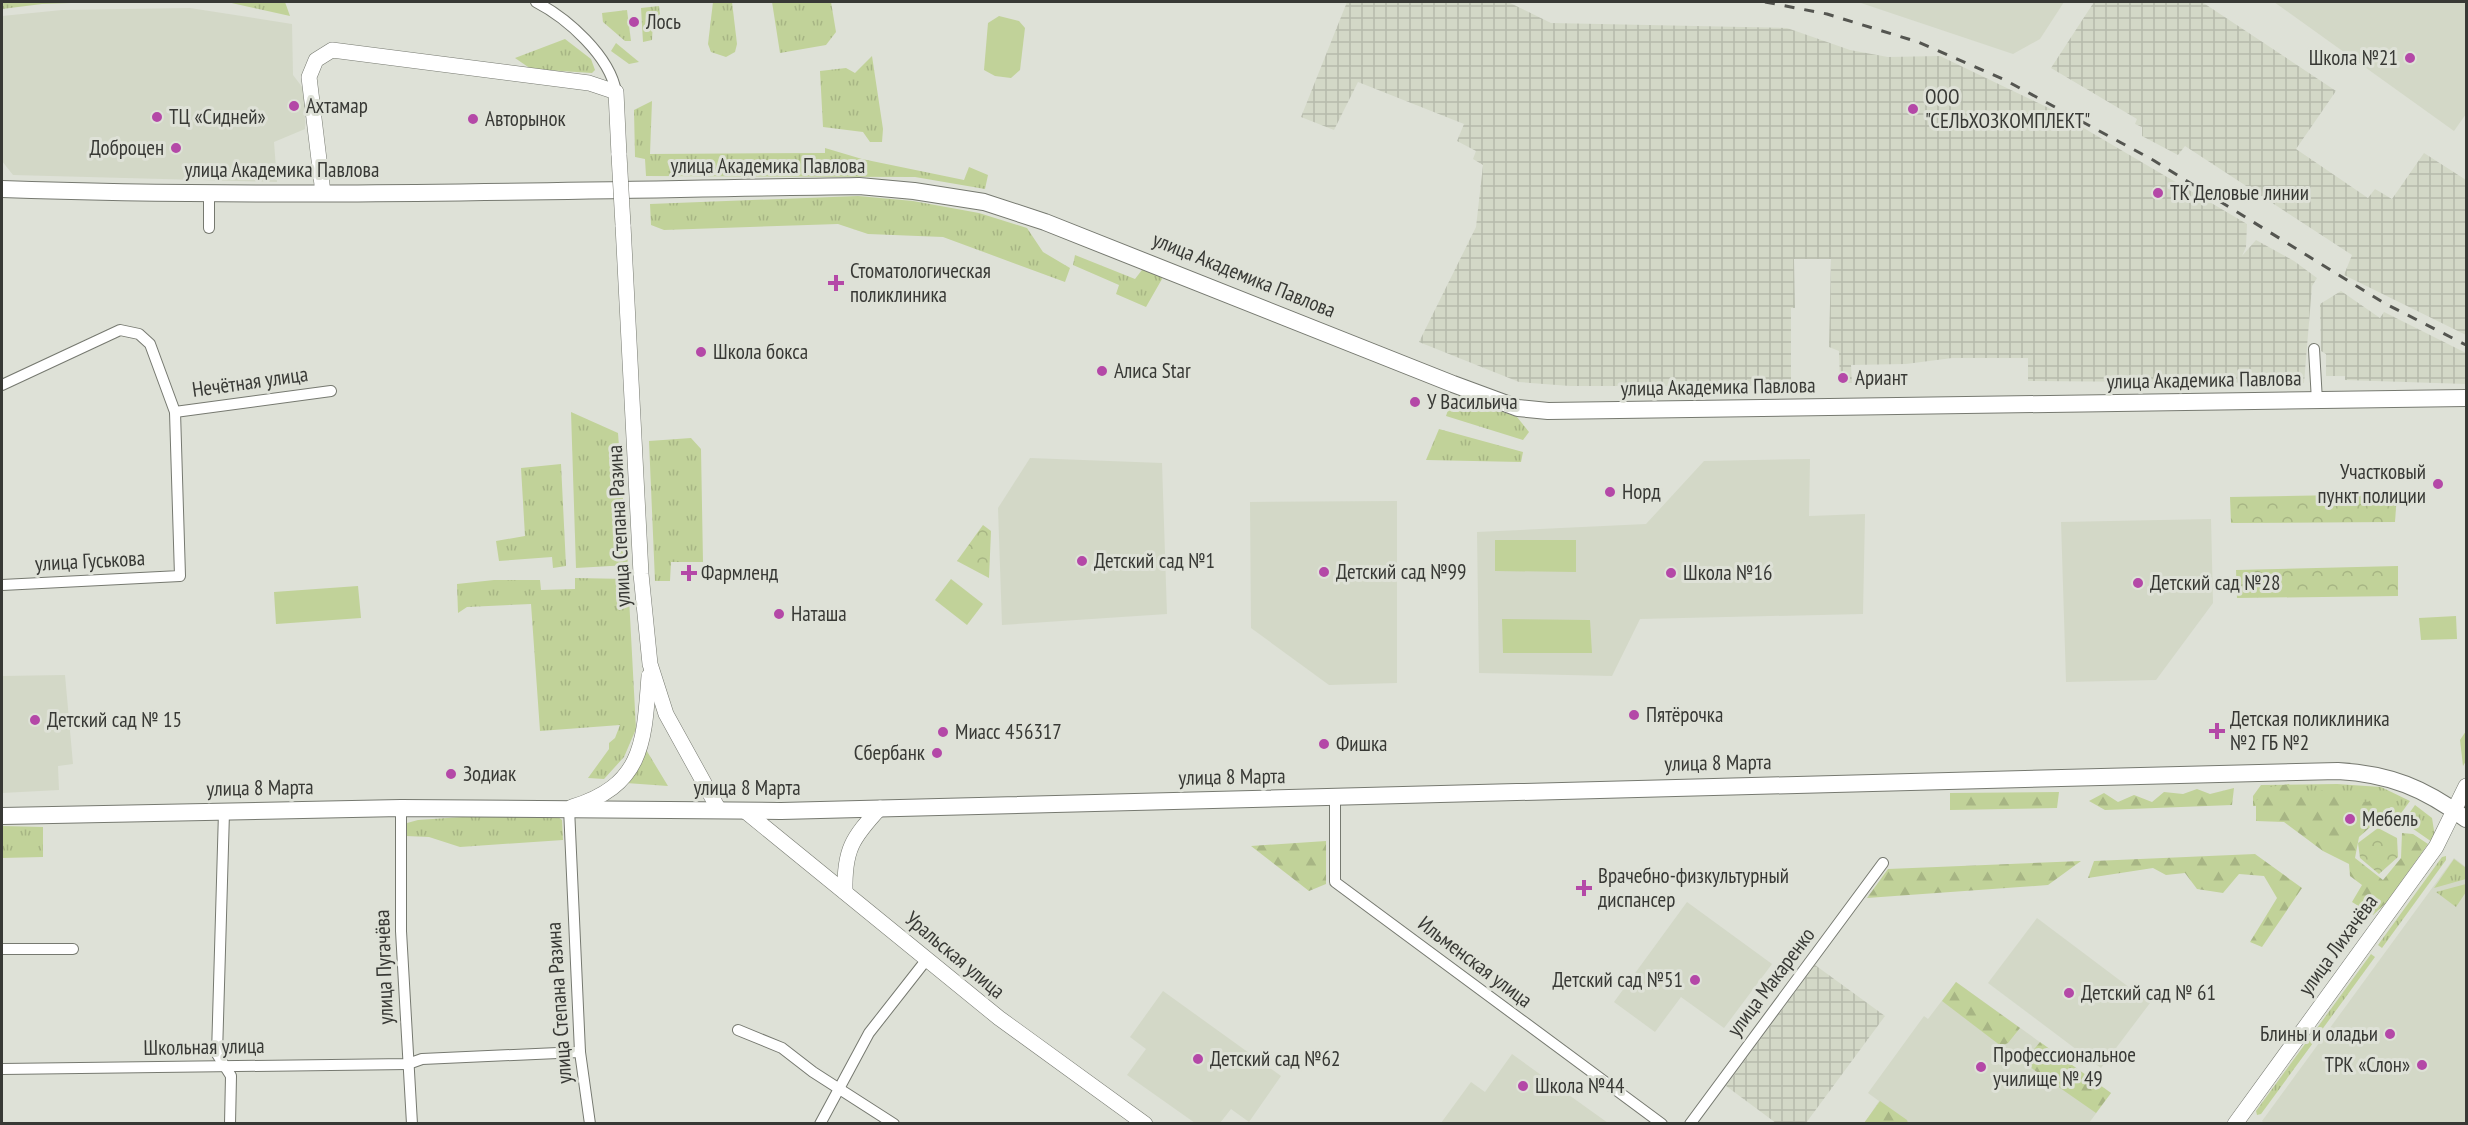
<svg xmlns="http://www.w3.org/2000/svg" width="2468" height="1125" font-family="'PT Sans Narrow',sans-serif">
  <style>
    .built { fill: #d3d8c7 }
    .industrial { fill: url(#industrial-grid) }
    .grass { fill: url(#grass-tufts) }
    .forest { fill: url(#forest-firs) }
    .park { fill: url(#park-crowns) }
    .garden { fill: #c1d299 }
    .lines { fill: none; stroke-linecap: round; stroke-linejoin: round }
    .street-casing { stroke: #767970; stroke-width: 12 }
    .secondary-casing { stroke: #767970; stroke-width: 16 }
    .primary-casing { stroke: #767970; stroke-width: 18 }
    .street { stroke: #fff; stroke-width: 10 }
    .secondary { stroke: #fff; stroke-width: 15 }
    .primary { stroke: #fff; stroke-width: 16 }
    .rail { stroke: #545550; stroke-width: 3; stroke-dasharray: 10 10; stroke-linecap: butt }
    .secondary-bridge-casing { stroke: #767970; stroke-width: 16; stroke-linecap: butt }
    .secondary-bridge { stroke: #fff; stroke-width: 15 }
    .poi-dot { fill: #b448a7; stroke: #dee1d7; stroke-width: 2 }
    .labels { text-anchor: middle; stroke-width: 6; stroke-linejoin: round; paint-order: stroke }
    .poi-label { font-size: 21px; fill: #383935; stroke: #dee1d7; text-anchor: start }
    .street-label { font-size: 21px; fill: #383935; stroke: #dee1d7 }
  </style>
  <defs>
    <pattern id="industrial-grid" width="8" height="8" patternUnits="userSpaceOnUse" patternTransform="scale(1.5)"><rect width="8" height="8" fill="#d3d8c7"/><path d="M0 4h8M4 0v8" fill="none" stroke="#b6baac"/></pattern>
    <pattern id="grass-tufts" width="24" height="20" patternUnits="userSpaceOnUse" patternTransform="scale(1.5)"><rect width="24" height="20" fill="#c1d299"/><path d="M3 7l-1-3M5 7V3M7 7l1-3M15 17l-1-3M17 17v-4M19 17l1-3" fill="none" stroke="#a7b584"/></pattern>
    <pattern id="forest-firs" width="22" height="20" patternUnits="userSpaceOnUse" patternTransform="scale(1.5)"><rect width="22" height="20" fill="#c1d299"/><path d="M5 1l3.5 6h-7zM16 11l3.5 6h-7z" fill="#a7b584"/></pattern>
    <pattern id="park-crowns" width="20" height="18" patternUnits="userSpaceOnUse" patternTransform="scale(1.5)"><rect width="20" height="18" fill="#c1d299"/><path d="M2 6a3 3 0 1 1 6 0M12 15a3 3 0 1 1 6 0" fill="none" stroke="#a7b584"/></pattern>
  </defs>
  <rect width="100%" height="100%" fill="#dee1d7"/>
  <g class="built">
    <polygon points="1858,2 2064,2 2040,39 2013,54"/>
    <polygon points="2274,2 2466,2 2466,114 2454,131"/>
    <polygon points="190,8 292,24 293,75 306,92 305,129 274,142 277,182 13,175 2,161 2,16 62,10"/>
    <polygon points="1030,458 1162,463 1167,614 1002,625 998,508"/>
    <polygon points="1810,459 1809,516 1865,514 1863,614 1640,619 1612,676 1479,673 1477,532 1646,524 1704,461"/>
    <polygon points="1397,501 1397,683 1329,685 1251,628 1250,502"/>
    <polygon points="2211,519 2213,603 2156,680 2066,682 2061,522"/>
    <polygon points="65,675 73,764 58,766 59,790 2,793 2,676"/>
    <polygon points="2454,858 2466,867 2466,1123 2265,1124 2262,1121"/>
    <polygon points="1687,902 1772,964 1724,1028 1681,997 1655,1032 1614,1002"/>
    <polygon points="2037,918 2150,1003 2101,1068 1988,983"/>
    <polygon points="1956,982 2111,1093 2089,1123 1864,1124 1879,1101 1868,1093 1924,1016 1928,1019"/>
    <polygon points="1163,991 1281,1076 1249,1122 1231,1109 1220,1123 1195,1123 1127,1075 1146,1049 1130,1037"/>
    <polygon points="1512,1054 1608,1123 1441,1123 1471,1082 1485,1092"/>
  </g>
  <g class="industrial">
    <polygon points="1347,2 1508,2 1551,23 1787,28 1850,50 1888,57 1940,56 2053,110 2247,224 2246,247 2242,256 2256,240 2294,261 2317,278 2312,286 2304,383 2028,381 2028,358 1952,358 1906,364 1851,365 1852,383 1840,383 1839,351 1829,347 1831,259 1794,259 1795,308 1791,308 1791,386 1570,386 1519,382 1419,342 1476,227 1483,165 1473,159 1476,151 1457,141 1464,124 1358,82 1334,130 1301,117"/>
    <polygon points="2094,2 2202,2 2336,91 2296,149 2368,198 2375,189 2392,199 2424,153 2466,180 2466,335 2344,275 2352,255 2185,146 2178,155 2142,136 2142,127 2135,124 2137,119 2051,68"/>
    <polygon points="2341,291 2380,318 2384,312 2466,353 2466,384 2345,380 2345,376 2326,376 2326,354 2321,351 2320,304"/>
    <polygon points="1815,965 1885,1016 1806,1123 1776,1123 1726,1086"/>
  </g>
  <g class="grass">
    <polygon points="2,2 101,2 42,4 2,9"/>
    <polygon points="227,2 285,2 290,16"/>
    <polygon points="713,2 732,2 737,44 735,52 726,57 711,52 708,44"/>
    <polygon points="772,2 831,2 836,32 826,45 780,53"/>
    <polygon points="659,6 660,14 653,21 652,40 643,42 641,8"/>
    <polygon points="627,10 631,41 625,41 603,22 602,13"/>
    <polygon points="565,39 591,59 595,70 592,73 531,69 515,58"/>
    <polygon points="616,43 639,62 629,64 611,51"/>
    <polygon points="872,56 883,129 882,142 870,142 863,132 823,127 820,71 846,68 855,73"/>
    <polygon points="652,101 650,154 825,153 825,148 862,159 964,180 969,167 988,175 985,189 915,177 646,176 645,159 635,157 634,110"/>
    <polygon points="858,196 913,201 979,213 1027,228 1043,252 1070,268 1065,282 943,237 868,234 838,224 664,230 651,225 650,204"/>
    <polygon points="1075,255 1135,279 1145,266 1160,272 1162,279 1146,307 1116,294 1119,285 1073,265"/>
    <polygon points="1459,396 1517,417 1529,432 1523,440 1446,416 1451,401"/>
    <polygon points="571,412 618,433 628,565 576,568"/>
    <polygon points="1439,429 1523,452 1521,462 1426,460"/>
    <polygon points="691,438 701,449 703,562 671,562 670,581 655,581 649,441"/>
    <polygon points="561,464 566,566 553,568 552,557 499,561 496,541 525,536 521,468"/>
    <polygon points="575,578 628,579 636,729 624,757 604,779 588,778 609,749 609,743 615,738 620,725 540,731 531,604 467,607 458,613 457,584 494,580 540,580 541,590 575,589"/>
    <polygon points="2466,731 2466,761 2463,766 2460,740"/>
    <polygon points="645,748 668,786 626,783 642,763"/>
    <polygon points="2337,784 2381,787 2410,801 2399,816 2340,805 2253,806 2253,796 2261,785"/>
    <polygon points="2415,805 2432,818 2435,837 2432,842 2409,826 2408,815"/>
    <polygon points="550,811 562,820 563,840 460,847 429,837 406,836 407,823 418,820"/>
    <polygon points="2,826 43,827 43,857 2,858"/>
    <polygon points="2446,856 2446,860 2382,948 2378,945 2442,857"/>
    <polygon points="2454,859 2466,868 2466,879 2434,888"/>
    <polygon points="2466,884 2466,892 2456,907 2436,892"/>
    <polygon points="2371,954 2375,957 2321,1031 2317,1028"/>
    <polygon points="2308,1040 2313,1043 2261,1114 2257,1115 2256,1111"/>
  </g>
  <g class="forest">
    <polygon points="2289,784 2297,798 2330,788 2365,802 2388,799 2377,821 2359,837 2355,858 2383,880 2401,858 2402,833 2413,834 2428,844 2386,903 2373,915 2352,902 2362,885 2350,876 2349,864 2323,851 2284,822 2256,821 2256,801 2270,787"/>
    <polygon points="2234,788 2232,805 2105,810 2089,801 2104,793 2118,802 2134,795 2152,802 2164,792 2183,794 2197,789 2210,794"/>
    <polygon points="2059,792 2057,808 1950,810 1950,793"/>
    <polygon points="1326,841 1326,884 1309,891 1251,846"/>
    <polygon points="2255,854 2302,888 2262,947 2250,942 2277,898 2264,876 2239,874 2223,893 2197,889 2185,873 2166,875 2153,868 2088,878 2094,861"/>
    <polygon points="2081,861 2048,885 1867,898 1888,869"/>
    <polygon points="1956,982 2020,1028 2008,1043 2001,1046 1942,1001"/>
    <polygon points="2040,1042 2111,1093 2096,1113 2030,1067 2027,1058"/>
    <polygon points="1880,1101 1907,1120 1908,1123 1864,1123"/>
  </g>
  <g class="park">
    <polygon points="2397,494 2395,522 2231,523 2230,497"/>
    <polygon points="983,525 991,531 989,578 957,561"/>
    <polygon points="2398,566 2398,596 2237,598 2236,570"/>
    <polygon points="2378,828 2397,838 2398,857 2379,874 2360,858 2358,843"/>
  </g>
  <g class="garden">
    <polygon points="999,16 1019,21 1025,28 1020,70 1011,78 995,76 984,70 988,23"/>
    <polygon points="1495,540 1576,540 1576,572 1495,571"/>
    <polygon points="951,579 983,604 967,625 935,600"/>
    <polygon points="358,586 361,618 276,624 274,592"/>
    <polygon points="2456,616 2457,639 2421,640 2419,618"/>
    <polygon points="1502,619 1590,620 1592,653 1503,653"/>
  </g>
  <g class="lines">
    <defs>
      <g id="street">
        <path d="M 536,2 C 567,18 610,56 616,92"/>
        <polyline points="209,228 209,193"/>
        <polyline points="2314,349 2317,401"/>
        <polyline points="2,385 120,330 139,334 150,344 175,412 180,576 2,585"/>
        <polyline points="175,412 331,391"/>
        <polyline points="1335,797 1335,882 1662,1124"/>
        <polyline points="401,808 401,931 412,1124"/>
        <polyline points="569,808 580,1052 590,1124"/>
        <polyline points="224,812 217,1054 231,1076 230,1124"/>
        <polyline points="2,949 73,949"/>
        <polyline points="738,1030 782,1048 813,1072 894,1124"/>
        <polyline points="2,1069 408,1064 422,1059 580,1052"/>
        <polyline points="820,1124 869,1033 927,959"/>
        <polyline points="1690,1124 1883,863"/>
      </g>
      <g id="secondary">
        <polyline points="323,193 309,77 316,60 332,50 589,83 616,92 619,155"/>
        <polyline points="623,225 641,574 650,664 666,714 719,810"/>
        <path d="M 572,807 C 644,785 644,742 649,676"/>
        <polyline points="745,811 999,1018 1145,1124"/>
        <path d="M 845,892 C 844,850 852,838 880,808"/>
        <polyline points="2235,1124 2436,847 2466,786"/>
      </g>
      <g id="primary">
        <path d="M 2,189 C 287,199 573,190 859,186 L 914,191 L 984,202 L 1045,222 L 1453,384 L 1518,408 L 1548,411 L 2466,398"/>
        <path d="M 2,816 L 401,808 L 781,811 L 2338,771 C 2390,774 2424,788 2466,819"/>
      </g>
    </defs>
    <use href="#street" class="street-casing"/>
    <use href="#secondary" class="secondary-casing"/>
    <use href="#primary" class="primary-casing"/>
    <use href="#street" class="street"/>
    <use href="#secondary" class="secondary"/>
    <use href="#primary" class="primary"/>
    <polyline class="rail" points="1765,2 1827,14 1918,42 2003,79 2153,160 2384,303 2466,345"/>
    <defs>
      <polyline id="secondary-bridge" points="619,155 623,225"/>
    </defs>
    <use href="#secondary-bridge" class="secondary-bridge-casing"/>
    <use href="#secondary-bridge" class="secondary-bridge"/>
  </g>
  <g class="poi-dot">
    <circle cx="634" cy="22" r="6"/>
    <circle cx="2410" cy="58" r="6"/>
    <circle cx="294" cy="106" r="6"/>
    <circle cx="1913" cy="109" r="6"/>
    <circle cx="157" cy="117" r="6"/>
    <circle cx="473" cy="119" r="6"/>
    <circle cx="176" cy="148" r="6"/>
    <circle cx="2158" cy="193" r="6"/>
    <path d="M833 274h6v6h6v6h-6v6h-6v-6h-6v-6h6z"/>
    <circle cx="701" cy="352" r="6"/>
    <circle cx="1102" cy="371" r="6"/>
    <circle cx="1843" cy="378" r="6"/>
    <circle cx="1415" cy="402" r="6"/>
    <circle cx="2438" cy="484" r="6"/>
    <circle cx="1610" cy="492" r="6"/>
    <circle cx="1082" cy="561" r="6"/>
    <circle cx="1324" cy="572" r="6"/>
    <path d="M686 564h6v6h6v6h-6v6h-6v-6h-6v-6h6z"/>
    <circle cx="1671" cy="573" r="6"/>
    <circle cx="2138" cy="583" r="6"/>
    <circle cx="779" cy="614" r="6"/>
    <circle cx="1634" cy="715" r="6"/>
    <circle cx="35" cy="720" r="6"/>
    <path d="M2214 722h6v6h6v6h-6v6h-6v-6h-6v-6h6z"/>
    <circle cx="943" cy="732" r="6"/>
    <circle cx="1324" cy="744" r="6"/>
    <circle cx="937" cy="753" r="6"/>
    <circle cx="451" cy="774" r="6"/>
    <circle cx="2350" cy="819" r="6"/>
    <path d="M1581 879h6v6h6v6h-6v6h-6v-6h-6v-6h6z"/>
    <circle cx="1695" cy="980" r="6"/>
    <circle cx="2069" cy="993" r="6"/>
    <circle cx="2390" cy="1034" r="6"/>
    <circle cx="1198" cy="1059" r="6"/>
    <circle cx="2422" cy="1065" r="6"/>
    <circle cx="1981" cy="1067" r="6"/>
    <circle cx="1523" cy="1086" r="6"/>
  </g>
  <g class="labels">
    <g class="poi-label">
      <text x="646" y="29">Лось</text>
      <text x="2398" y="65" text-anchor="end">Школа №21</text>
      <text x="1925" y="104">ООО<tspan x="1925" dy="24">"СЕЛЬХОЗКОМПЛЕКТ"</tspan></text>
      <text x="306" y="113">Ахтамар</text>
      <text x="169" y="124">ТЦ «Сидней»</text>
      <text x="485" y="126">Авторынок</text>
      <text x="164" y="155" text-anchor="end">Доброцен</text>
      <text x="2170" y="200">ТК Деловые линии</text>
      <text x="850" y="278">Стоматологическая<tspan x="850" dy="24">поликлиника</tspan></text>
      <text x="713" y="359">Школа бокса</text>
      <text x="1114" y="378">Алиса Star</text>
      <text x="1855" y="385">Ариант</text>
      <text x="1427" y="409">У Васильича</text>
      <text x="2426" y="479" text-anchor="end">Участковый<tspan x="2426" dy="24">пункт полиции</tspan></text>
      <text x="1622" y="499">Норд</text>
      <text x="1094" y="568">Детский сад №1</text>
      <text x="1336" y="579">Детский сад №99</text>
      <text x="701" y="580">Фармленд</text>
      <text x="1683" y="580">Школа №16</text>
      <text x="2150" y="590">Детский сад №28</text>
      <text x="791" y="621">Наташа</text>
      <text x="1646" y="722">Пятёрочка</text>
      <text x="2230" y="726">Детская поликлиника<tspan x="2230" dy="24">№2 ГБ №2</tspan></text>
      <text x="47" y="727">Детский сад № 15</text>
      <text x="955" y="739">Миасс 456317</text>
      <text x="1336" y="751">Фишка</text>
      <text x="925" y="760" text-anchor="end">Сбербанк</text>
      <text x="463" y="781">Зодиак</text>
      <text x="2362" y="826">Мебель</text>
      <text x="1598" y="883">Врачебно-физкультурный<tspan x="1598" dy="24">диспансер</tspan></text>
      <text x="1683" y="987" text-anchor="end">Детский сад №51</text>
      <text x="2081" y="1000">Детский сад № 61</text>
      <text x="2378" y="1041" text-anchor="end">Блины и оладьи</text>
      <text x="1993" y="1062">Профессиональное<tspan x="1993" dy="24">училище № 49</tspan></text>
      <text x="1210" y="1066">Детский сад №62</text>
      <text x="2410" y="1072" text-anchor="end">ТРК «Слон»</text>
      <text x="1535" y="1093">Школа №44</text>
    </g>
    <g class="street-label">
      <text x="768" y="173">улица Академика Павлова</text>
      <text x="282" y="177">улица Академика Павлова</text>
      <text transform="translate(1244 275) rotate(22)" y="7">улица Академика Павлова</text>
      <text transform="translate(2204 380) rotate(-1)" y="7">улица Академика Павлова</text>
      <text transform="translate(250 382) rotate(-8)" y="7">Нечётная улица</text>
      <text transform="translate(1718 387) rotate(-1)" y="7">улица Академика Павлова</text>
      <text transform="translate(619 526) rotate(-93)" y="7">улица Степана Разина</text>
      <text transform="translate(90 561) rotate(-3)" y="7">улица Гуськова</text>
      <text transform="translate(1718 763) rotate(-1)" y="7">улица 8 Марта</text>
      <text transform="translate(1232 777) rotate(-1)" y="7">улица 8 Марта</text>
      <text transform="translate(260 788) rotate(-1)" y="7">улица 8 Марта</text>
      <text x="747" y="795">улица 8 Марта</text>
      <text transform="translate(2338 945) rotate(-54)" y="7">улица Лихачёва</text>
      <text transform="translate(955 955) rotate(40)" y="7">Уральская улица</text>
      <text transform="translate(1475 962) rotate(37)" y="7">Ильменская улица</text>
      <text transform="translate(384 967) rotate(-92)" y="7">улица Пугачёва</text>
      <text transform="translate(1771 982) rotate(-53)" y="7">улица Макаренко</text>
      <text transform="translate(559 1003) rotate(-94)" y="7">улица Степана Разина</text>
      <text transform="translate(204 1047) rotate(-1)" y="7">Школьная улица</text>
    </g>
  </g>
  <rect width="2468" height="1125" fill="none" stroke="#383935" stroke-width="6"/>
</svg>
